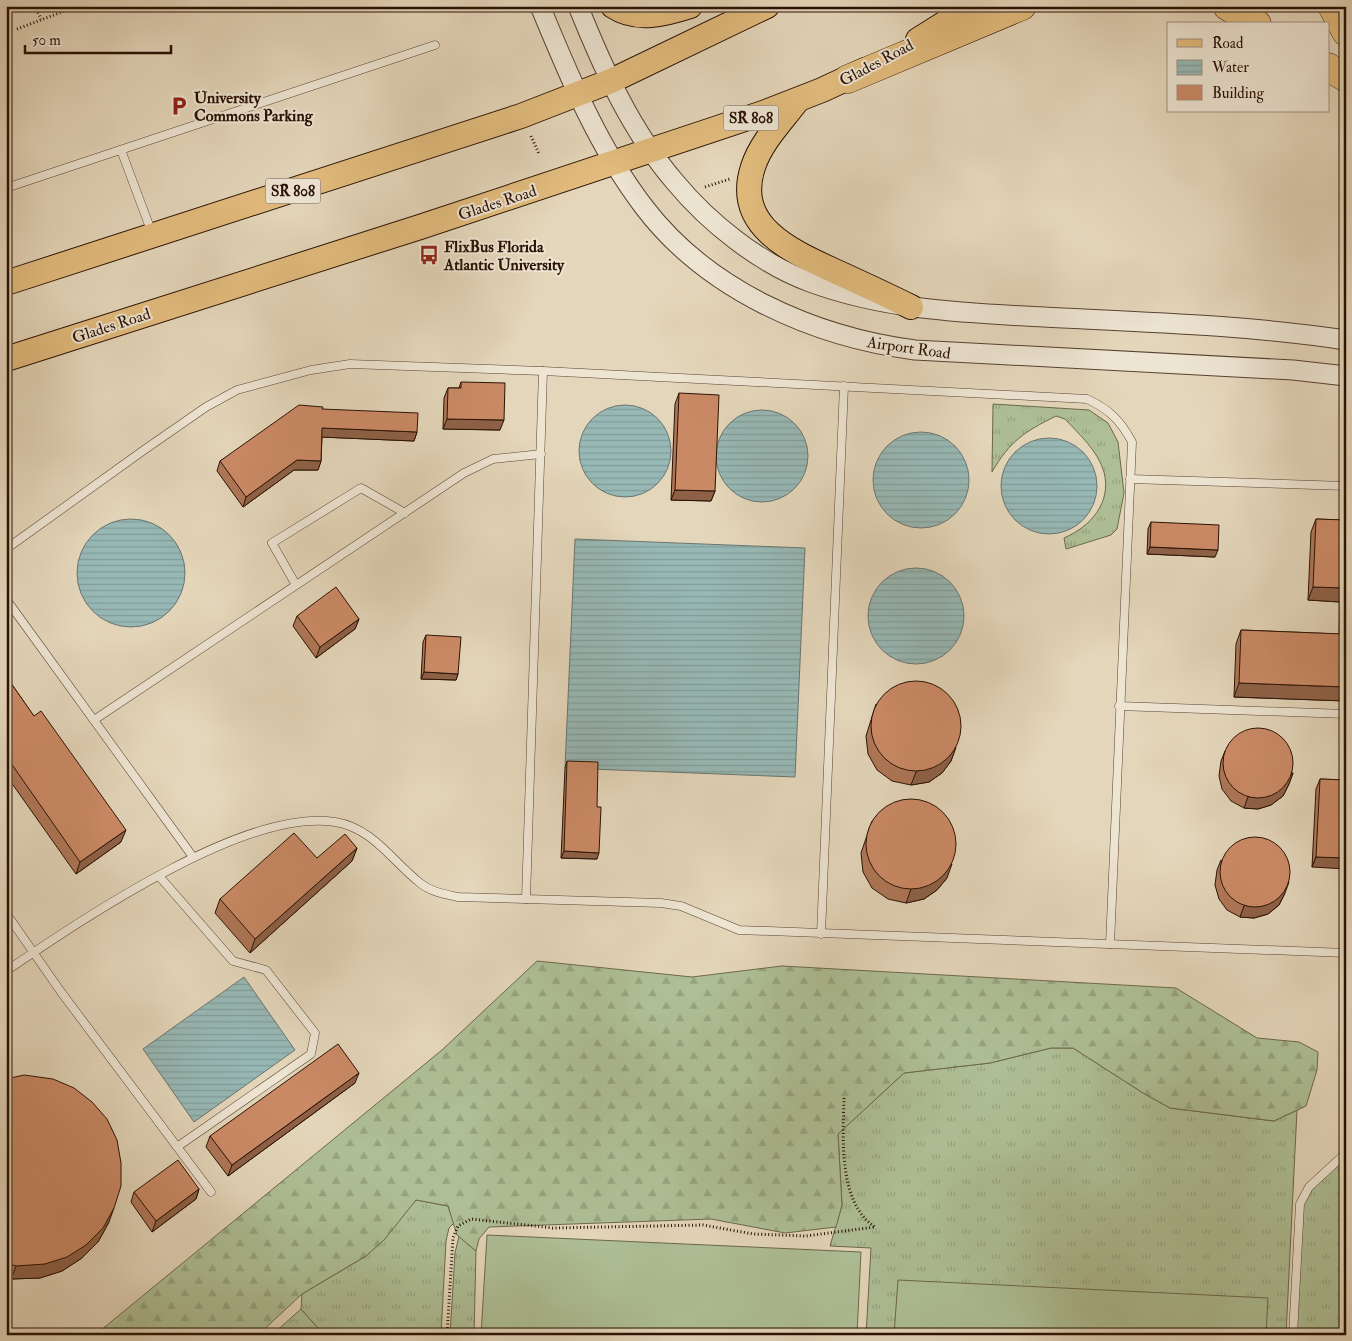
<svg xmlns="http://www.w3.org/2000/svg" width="1352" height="1341" font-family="'IM FELL Double Pica',serif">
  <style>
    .grass { fill: url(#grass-tufts); stroke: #6c684c }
    .forest { fill: url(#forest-firs); stroke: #6c684c }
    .park { fill: url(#park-crowns); stroke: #6c684c }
    .garden { fill: #aebf95; stroke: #6c684c }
    .water { fill: url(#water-rules); stroke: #6b756e }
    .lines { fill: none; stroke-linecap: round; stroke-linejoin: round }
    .service-casing { stroke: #584232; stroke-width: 9 }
    .tertiary-casing { stroke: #584232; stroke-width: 21 }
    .primary-casing { stroke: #291104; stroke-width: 26 }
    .motorway-casing { stroke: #291104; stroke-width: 29 }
    .path { stroke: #291104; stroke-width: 3; stroke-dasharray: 1 2.5; stroke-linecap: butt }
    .service { stroke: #ede4d2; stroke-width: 8 }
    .tertiary { stroke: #ede4d2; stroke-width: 19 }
    .primary { stroke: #e2bb7d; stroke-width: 24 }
    .motorway { stroke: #e2bb7d; stroke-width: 28 }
    .wall { fill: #af7758; stroke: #291104 }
    .shaded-wall { fill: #8e6147; stroke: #291104 }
    .building { fill: #cb8a66; stroke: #291104 }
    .labels { text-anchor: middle; stroke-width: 4; stroke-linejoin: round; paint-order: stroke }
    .shield { fill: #ede4d2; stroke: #645042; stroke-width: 1 }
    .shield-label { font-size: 15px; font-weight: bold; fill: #291104 }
    .street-label { font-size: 16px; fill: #291104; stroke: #ede4d2 }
    .poi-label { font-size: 16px; font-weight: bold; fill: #291104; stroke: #ede4d2; text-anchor: start }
  </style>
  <defs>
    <pattern id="grass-tufts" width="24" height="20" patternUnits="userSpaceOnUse" patternTransform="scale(1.25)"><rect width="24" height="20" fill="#aebf95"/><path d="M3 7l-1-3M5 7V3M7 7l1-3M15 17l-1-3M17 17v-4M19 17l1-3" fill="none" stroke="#96a37f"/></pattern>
    <pattern id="forest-firs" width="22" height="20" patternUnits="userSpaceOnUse" patternTransform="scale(1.25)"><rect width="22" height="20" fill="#aebf95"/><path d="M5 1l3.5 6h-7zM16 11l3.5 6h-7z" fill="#96a37f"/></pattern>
    <pattern id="park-crowns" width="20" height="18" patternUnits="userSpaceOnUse" patternTransform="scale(1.25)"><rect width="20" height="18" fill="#aebf95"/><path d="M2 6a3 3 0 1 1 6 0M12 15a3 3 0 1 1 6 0" fill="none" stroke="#96a37f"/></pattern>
    <pattern id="water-rules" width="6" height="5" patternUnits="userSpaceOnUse" patternTransform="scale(1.25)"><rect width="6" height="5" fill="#97b8b5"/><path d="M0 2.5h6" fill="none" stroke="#829d9a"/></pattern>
  </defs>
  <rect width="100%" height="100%" fill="#e4d6ba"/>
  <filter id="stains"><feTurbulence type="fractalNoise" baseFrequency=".004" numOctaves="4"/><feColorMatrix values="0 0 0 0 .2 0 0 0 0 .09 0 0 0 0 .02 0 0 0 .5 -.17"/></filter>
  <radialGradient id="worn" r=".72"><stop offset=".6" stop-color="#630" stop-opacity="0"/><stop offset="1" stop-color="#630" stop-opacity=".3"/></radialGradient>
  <g class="grass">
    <path d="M 993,404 L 1089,410 L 1108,423 L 1118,442 L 1124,493 L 1117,529 L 1111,535 L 1066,549 L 1064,538 C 1090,527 1112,503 1104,472 C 1098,451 1079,434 1065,419 L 1056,416 C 1024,432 1010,441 992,472 Z"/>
    <polygon points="1051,1048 1073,1048 1143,1093 1170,1108 1274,1121 1297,1110 1286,1335 866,1335 871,1248 830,1246 842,1205 838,1134 904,1073 990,1063"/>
    <polygon points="1346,1153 1346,1335 1293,1335 1304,1194"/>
    <polygon points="416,1200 448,1206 454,1223 449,1228 446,1241 441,1335 324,1335 301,1309 302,1294 366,1256"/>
    <polygon points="459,1236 476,1251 474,1335 450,1335 455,1253"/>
  </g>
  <polygon class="forest" points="537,961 692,977 782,966 1176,988 1257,1038 1299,1042 1318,1052 1317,1070 1306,1106 1274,1121 1170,1108 1143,1093 1073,1048 1051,1048 990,1063 904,1073 838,1134 842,1205 836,1227 785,1233 711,1219 489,1227 479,1239 476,1251 457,1235 448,1206 416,1200 384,1240 366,1256 302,1294 258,1335 95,1335 442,1050"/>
  <polygon class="park" points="301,1309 324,1335 272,1335"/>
  <g class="garden">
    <polygon points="487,1235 861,1252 857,1335 481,1335"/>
    <polygon points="898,1280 1268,1298 1266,1335 894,1335"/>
  </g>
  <g class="water">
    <circle cx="625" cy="451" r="46"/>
    <circle cx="762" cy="456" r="46"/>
    <circle cx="921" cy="480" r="48"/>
    <circle cx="1049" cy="486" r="48"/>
    <circle cx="131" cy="573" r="54"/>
    <polygon points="575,539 805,548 795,777 565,768"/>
    <circle cx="916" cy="616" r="48"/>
    <polygon points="244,977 295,1050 194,1122 143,1049"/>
  </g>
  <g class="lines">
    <defs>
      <g id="service">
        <polyline points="121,150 152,233"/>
        <polyline points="6,188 435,45"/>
        <polyline points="1130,479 1346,486"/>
        <path d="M 6,549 L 144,450 L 206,407 L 237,390 L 311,370 L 350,364 L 543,371 L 1087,399 C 1109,409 1121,421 1132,442 L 1110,944"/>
        <polyline points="296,585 272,543 361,488 405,513"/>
        <polyline points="6,599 193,857"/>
        <polyline points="1119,706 1346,714"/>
        <polyline points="94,720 464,473 493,459 541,454"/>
        <polyline points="159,876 233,961 266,970 315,1033 311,1054 177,1147"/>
        <polyline points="526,899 543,371"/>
        <polyline points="6,913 61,992 211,1192"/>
        <polyline points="821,934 844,386"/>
        <path d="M 6,971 C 80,921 246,807 335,822 C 373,828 392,861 420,883 C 431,892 445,894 458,897 L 661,903 L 681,906 L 739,930 L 1346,953"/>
        <polyline points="1293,1335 1300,1204 1309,1187 1346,1153"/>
      </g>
      <g id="tertiary">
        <path d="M 540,6 C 569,76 598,147 644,207 C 707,290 814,337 915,350 L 1293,370 L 1346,376"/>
        <path d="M 578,6 C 603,68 631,131 675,182 C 709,223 759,263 810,282 C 885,310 966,313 1044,317 C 1144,322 1247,325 1346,340"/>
      </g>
      <g id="primary">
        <path d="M 613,6 C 637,22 665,14 690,6"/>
        <polyline points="918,40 972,6"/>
        <path d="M 797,101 C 782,121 761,142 753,167 C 733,228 795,253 839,273 C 863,284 887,295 911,307"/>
        <polyline points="6,283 521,116 611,81 767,6"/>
        <polyline points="6,359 420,227 763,113 822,90 865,70"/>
      </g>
      <g id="motorway">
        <polyline points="1227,6 1257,24"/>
        <polyline points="1332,6 1346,32"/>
        <polyline points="1328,67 1346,78"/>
        <polyline points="848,79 1022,6"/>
      </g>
    </defs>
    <use href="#service" class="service-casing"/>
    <use href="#tertiary" class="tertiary-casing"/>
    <use href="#primary" class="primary-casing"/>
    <use href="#motorway" class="motorway-casing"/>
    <g class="path">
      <polyline points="35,6 41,19"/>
      <polyline points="17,29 70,9"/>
      <polyline points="531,136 539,154"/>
      <polyline points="705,187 730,179"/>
      <path d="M 844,1098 C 843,1137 838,1203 875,1227"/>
      <polyline points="447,1335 453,1238 458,1226 471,1219 553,1228 703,1225 753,1234 806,1236 875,1227"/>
    </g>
    <use href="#service" class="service"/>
    <use href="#tertiary" class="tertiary"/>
    <use href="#primary" class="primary"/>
    <use href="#motorway" class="motorway"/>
  </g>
  <g class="wall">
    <polygon points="461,382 500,430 443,429 444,398 448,388 459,388"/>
    <polygon points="679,393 715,491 711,501 671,500 675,404"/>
    <polygon points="322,409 417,432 414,441 322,437 321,461 318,470 294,470 243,507 217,471 220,461"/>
    <polygon points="1346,508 1346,701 1234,697 1236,644 1241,630 1339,634 1340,602 1308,600 1311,532 1316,519 1344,520 1344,512"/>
    <polygon points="1151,522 1215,557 1147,554 1148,529"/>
    <polygon points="297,616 359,619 355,629 316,658 293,626"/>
    <polygon points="426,635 458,674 456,680 421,679 423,642"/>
    <polygon points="6,676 121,842 76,874 6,775"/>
    <polygon points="876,704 956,747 951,761 942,773 929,782 911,785 892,781 877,770 868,754 866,736"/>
    <polygon points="1225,751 1293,773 1289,784 1283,796 1271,805 1258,809 1244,808 1231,801 1222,789 1219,776 1221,761"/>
    <polygon points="567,761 597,807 597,859 561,858 565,768"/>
    <polygon points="1320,779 1346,780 1312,867 1316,789"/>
    <polygon points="872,821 947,878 937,890 924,899 906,903 888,899 872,888 863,872 861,853"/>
    <polygon points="357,848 352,861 250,953 215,913 220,899 317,858"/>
    <polygon points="1221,860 1285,893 1279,905 1268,914 1254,918 1240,917 1227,910 1219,899 1215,885 1217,870"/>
    <polygon points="6,1079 109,1222 98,1242 82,1258 62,1271 40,1278 11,1279 6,1278"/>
    <polygon points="355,1083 228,1176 206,1147 210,1136"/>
    <polygon points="199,1189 196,1199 152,1232 131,1202 134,1192"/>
  </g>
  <g class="shaded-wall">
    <polygon points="447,419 504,420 500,430 443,429"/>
    <polygon points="322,428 417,432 414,441 319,437"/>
    <polygon points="297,460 321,461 318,470 294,470 243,507 246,497"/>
    <polygon points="675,490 715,491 711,501 671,500"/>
    <polygon points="1150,547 1218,550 1215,557 1147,554"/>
    <polygon points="1313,587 1345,588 1340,602 1308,600"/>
    <polygon points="359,619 355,629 316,658 320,647"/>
    <polygon points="424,672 458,674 456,680 421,679"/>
    <polygon points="1239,683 1346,687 1346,701 1234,697"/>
    <polygon points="956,747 951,761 942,773 929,782 911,785 916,772"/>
    <polygon points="1293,773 1289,784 1283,796 1271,805 1258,809 1244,808 1248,797"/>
    <polygon points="126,830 121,842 76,874 80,862"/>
    <polygon points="357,848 352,861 250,953 255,939"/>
    <polygon points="564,851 599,853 597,859 561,858"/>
    <polygon points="1316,857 1346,858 1346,869 1312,867"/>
    <polygon points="952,864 947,878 937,890 924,899 906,903 911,889"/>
    <polygon points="1289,882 1285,893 1279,905 1268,914 1254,918 1240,917 1244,906"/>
    <polygon points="359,1073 355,1083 228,1176 232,1165"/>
    <polygon points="199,1189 196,1199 152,1232 156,1221"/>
    <polygon points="114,1208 109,1222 98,1242 82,1258 62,1271 40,1278 11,1279 16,1266"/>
  </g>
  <g class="building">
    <polygon points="461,382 505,383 504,420 447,419 448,388 461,388"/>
    <polygon points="679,393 719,395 715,491 675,490"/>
    <polygon points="299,405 323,407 322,409 418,413 417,432 322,428 321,461 297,460 246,497 220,461"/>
    <polygon points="1316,519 1346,520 1346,687 1239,683 1241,630 1343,634 1345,588 1313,587"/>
    <polygon points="1151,522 1219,525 1218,550 1150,547"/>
    <polygon points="336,587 359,619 320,647 297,616"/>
    <polygon points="426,635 461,637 458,674 424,672"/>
    <polygon points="6,676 34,716 41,711 126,830 80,862 6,756"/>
    <circle cx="916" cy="726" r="45"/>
    <circle cx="1258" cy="763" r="35"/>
    <polygon points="567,761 598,762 597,807 601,807 599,853 564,851"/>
    <polygon points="1320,779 1346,780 1346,858 1316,857"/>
    <circle cx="911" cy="844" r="45"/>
    <polygon points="294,833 317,858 345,834 357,848 255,939 220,899"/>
    <circle cx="1255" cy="872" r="35"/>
    <polygon points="338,1044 359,1073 232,1165 210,1136"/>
    <polygon points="24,1075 53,1079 74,1088 92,1102 107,1119 117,1140 121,1163 121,1186 114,1208 103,1228 86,1245 67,1257 45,1264 16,1266 6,1263 6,1079"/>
    <polygon points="178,1160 199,1189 156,1221 134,1192"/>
  </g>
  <defs>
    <symbol id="parking-bare" viewBox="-9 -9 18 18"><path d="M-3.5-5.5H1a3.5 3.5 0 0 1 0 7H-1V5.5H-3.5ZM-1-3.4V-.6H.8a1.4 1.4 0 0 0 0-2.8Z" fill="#8f2418" stroke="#ede4d2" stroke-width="2.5" paint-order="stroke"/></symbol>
    <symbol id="bus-bare" viewBox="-9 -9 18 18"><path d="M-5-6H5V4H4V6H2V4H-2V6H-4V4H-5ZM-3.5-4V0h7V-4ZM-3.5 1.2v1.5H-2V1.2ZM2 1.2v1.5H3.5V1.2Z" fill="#8f2418" stroke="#ede4d2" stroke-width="2.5" paint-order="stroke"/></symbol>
  </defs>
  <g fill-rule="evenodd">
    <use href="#parking-bare" x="165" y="92" width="28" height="28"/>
    <use href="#bus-bare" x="415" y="241" width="28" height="28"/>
  </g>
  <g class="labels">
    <g class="shield">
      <rect x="723.5" y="105.5" width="55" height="25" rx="4"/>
      <rect x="265.5" y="178.5" width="55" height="25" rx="4"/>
    </g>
    <g class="shield-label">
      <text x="751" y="123">SR 808</text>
      <text x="293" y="196">SR 808</text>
    </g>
    <g class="street-label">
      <text transform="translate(876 62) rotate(-28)" y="6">Glades Road</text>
      <text transform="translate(497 202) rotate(-18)" y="6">Glades Road</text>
      <text transform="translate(111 325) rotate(-18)" y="6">Glades Road</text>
      <text transform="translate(909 347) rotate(8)" y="6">Airport Road</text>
    </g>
    <g class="poi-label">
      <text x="194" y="103">University<tspan x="194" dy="18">Commons Parking</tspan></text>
      <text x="444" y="252">FlixBus Florida<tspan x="444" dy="18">Atlantic University</tspan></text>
    </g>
  </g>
  <rect width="1352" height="1341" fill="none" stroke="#e4d6ba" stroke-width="25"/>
  <rect x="8" y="8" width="1337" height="1326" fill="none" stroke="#291104" stroke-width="2.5"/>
  <rect x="12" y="12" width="1327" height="1316" fill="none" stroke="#291104"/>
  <rect x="1167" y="22" width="162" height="90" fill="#ede4d2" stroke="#9f9080"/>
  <rect x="1177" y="39" width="25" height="8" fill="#e2bb7d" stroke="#9f9080"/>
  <text x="1212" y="48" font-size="15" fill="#291104">Road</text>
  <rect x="1177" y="60" width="25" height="15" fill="url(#water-rules)" stroke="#9f9080"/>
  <text x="1212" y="72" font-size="15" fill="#291104">Water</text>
  <rect x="1177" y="85" width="25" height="15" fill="#cb8a66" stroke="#9f9080"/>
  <text x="1212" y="98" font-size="15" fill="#291104">Building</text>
  <path d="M25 45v8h146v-8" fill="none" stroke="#291104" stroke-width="2.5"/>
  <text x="32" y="45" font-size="15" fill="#291104" stroke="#ede4d2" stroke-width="4" paint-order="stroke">50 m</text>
  <rect width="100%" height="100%" filter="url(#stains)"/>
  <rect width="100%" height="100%" fill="url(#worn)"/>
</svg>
